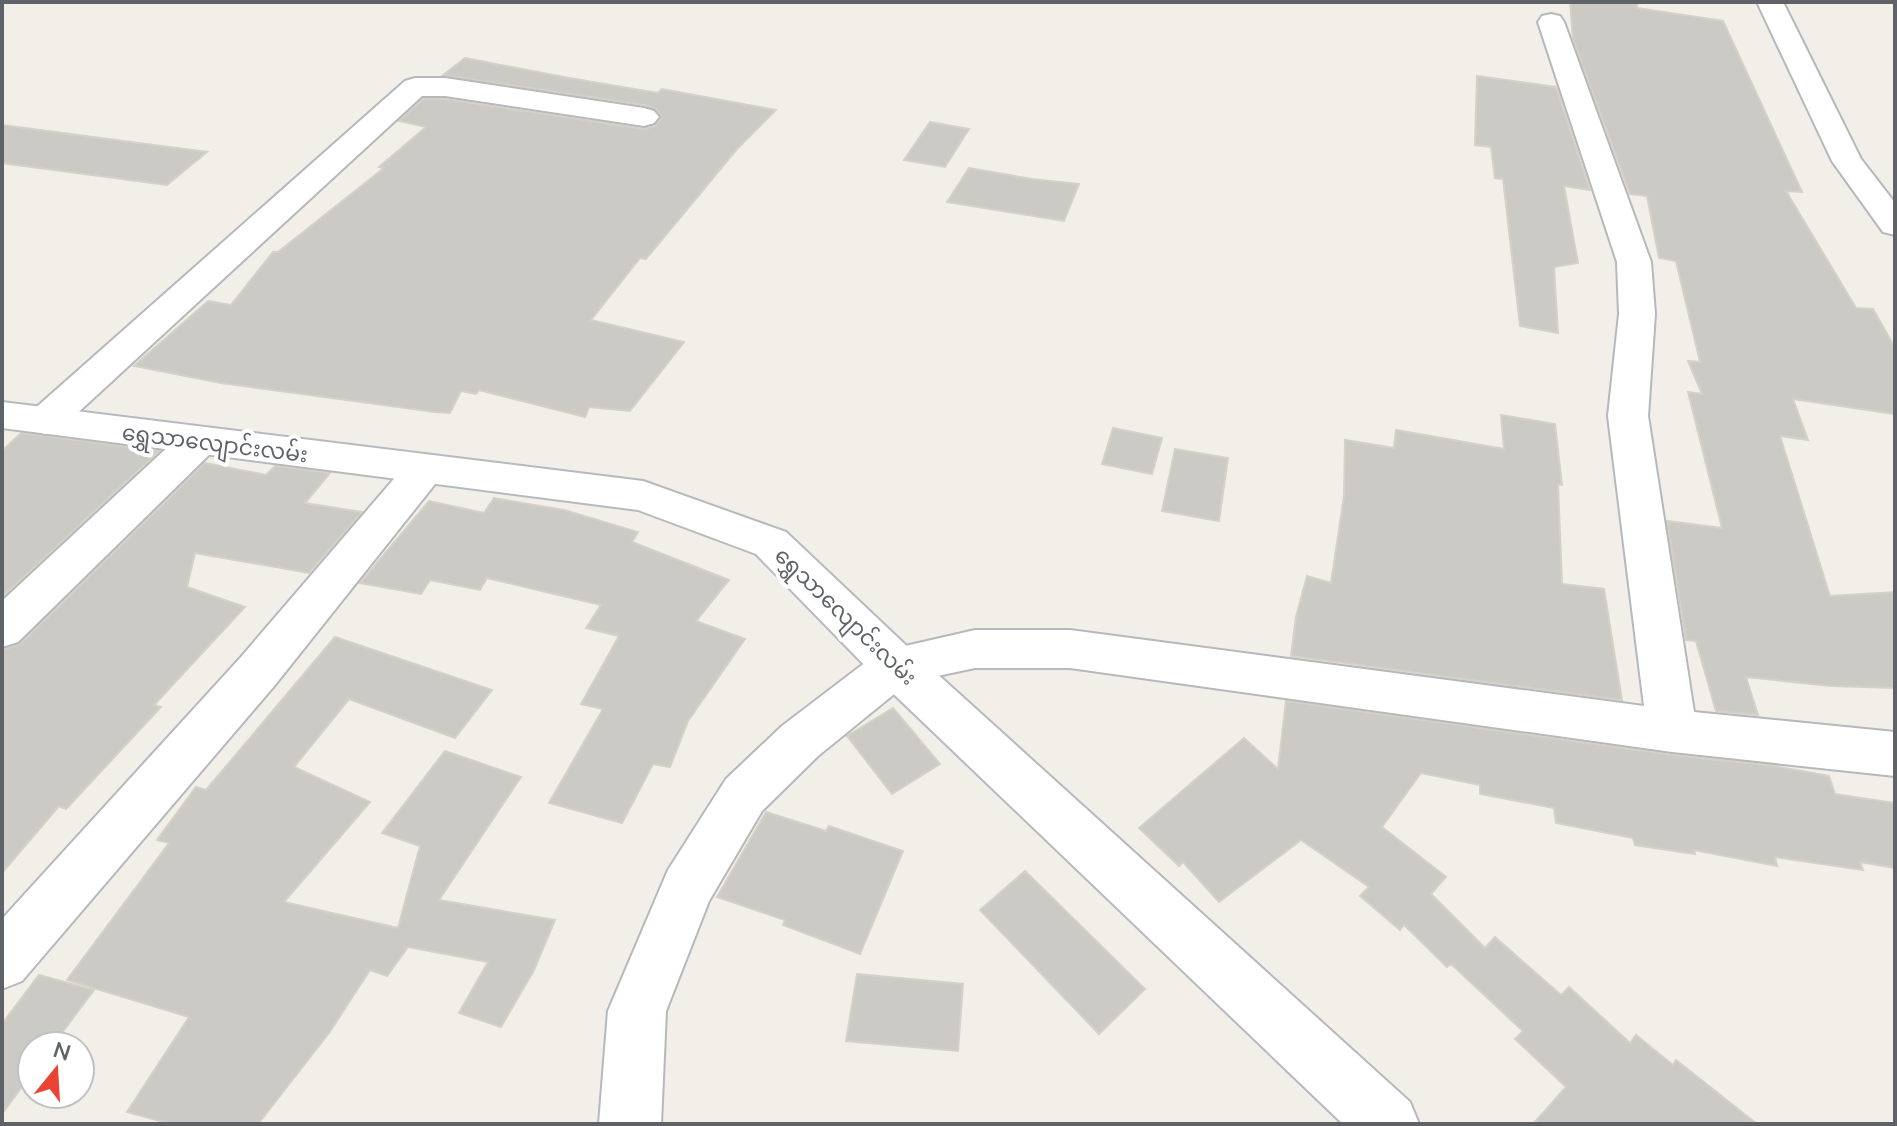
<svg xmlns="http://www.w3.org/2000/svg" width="1897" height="1126" font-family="Mulish,'Noto Sans Myanmar',sans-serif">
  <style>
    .building { fill: #cccac5; stroke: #d6d1c6; stroke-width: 2 }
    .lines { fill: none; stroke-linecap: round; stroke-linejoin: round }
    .street-casing { stroke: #b5b8bc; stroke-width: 4 }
    .secondary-casing { stroke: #b6babf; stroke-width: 4 }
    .street { fill: #fff; fill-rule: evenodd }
    .secondary { fill: #fff; fill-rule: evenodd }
    .labels { text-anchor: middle; stroke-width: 8; stroke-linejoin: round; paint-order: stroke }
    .street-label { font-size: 22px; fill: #5f6368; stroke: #fff }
  </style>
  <rect width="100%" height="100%" fill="#f1efe8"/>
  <g class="building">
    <polygon points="1570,2 1637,2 1637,8 1723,21 1802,192 1786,191 1856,308 1873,309 1895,348 1895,414 1793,399 1808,440 1780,436 1830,596 1895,592 1895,688 1831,686 1746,677 1758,715 1716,711 1696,641 1686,640 1667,521 1722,528 1688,392 1702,394 1688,361 1700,362 1676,261 1659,258 1647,196 1630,194 1573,39"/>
    <polygon points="465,58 569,78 658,93 662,89 776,110 737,149 646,259 640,258 591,320 684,342 630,411 589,407 585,417 479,390 476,394 461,391 450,413 435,412 221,383 134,366 208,301 231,305 273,252 278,252 384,168 379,167 426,127 399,121 423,99 445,99 644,129 655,126 662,117 656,109 645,105 443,75"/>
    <polygon points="1477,76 1556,87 1590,190 1564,186 1578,263 1554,267 1558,333 1520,326 1503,179 1495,178 1491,147 1475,145"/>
    <polygon points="930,122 969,129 945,167 904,160"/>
    <polygon points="2,125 207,152 167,185 2,163"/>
    <polygon points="969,168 1032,179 1079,184 1064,221 947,202"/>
    <polygon points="1501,415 1555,424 1562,485 1558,484 1562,584 1604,589 1622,700 1291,656 1296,617 1307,576 1331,583 1344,496 1345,440 1394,448 1396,430 1504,449"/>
    <polygon points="1113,428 1162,438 1152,474 1102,464"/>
    <polygon points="21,433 159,451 2,597 2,451"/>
    <polygon points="1175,449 1228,458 1219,521 1162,511"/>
    <polygon points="205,463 266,475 275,466 330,473 305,503 362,512 309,573 195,553 187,587 245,607 154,705 161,707 66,809 59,806 2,873 2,650 20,644"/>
    <polygon points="494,498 564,510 638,532 632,542 729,580 696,621 745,639 688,721 670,767 653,764 622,823 549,803 603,709 581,704 619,636 586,628 601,605 487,578 480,590 430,580 421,594 360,583 429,501 484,513"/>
    <polygon points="335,637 492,690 455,738 349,699 294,767 370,802 284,902 398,928 420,846 382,833 445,751 521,777 439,900 555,920 534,970 501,1027 459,1013 488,962 408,947 387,976 370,970 329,1033 258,1124 170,1124 127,1112 189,1017 67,980 169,843 157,840 196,787 206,790"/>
    <polygon points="1286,701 1672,755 1774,766 1829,776 1835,794 1895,803 1895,868 1860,862 1863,870 1775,857 1777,866 1694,850 1695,854 1635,845 1633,838 1556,823 1554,808 1480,794 1480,785 1421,773 1382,827 1446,877 1431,894 1485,948 1495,937 1561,995 1569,987 1630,1043 1636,1035 1673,1065 1676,1060 1757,1124 1533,1124 1566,1087 1515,1039 1523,1031 1451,964 1447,967 1404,925 1400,930 1360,896 1369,887 1301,840 1219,902 1183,862 1179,866 1139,828 1244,738 1278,769"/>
    <polygon points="893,708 940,764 892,794 847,736"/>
    <polygon points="766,812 826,831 829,826 903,851 860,954 783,925 785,920 717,897"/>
    <polygon points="1025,871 1145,989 1099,1034 980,910"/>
    <polygon points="857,974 963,984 958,1051 846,1041"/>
    <polygon points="39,975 94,990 52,1046 32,1046 32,1073 2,1114 2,1024"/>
  </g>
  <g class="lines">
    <defs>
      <g id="street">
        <polygon points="1757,2 1783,2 1861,159 1895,203 1895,235 1883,232 1832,161"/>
        <polygon points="1551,14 1560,16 1564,22 1651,262 1655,314 1648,416 1694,712 1895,732 1895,776 1672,752 1070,668 975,668 909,682 818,756 762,811 709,901 666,1011 661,1124 599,1124 608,1011 668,870 726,779 782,726 879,652 975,630 1070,630 1644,706 1608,416 1619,314 1617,262 1538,22 1542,16"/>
        <polygon points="415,78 445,78 644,108 654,111 659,117 654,123 644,126 445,96 422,96 59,430 45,434 31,430 25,421 31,412 405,81"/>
        <polygon points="199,427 213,431 219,441 213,451 18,642 2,647 2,601 185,431"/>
        <polygon points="425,455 439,459 445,469 439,479 275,685 22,981 2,989 2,919 241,657 411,459"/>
      </g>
      <polygon id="secondary" points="2,402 643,481 786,532 913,652 1410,1102 1419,1124 1343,1124 879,680 756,554 638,510 2,428"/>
    </defs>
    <use href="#street" class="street-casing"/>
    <use href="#secondary" class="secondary-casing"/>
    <use href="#street" class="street"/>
    <use href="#secondary" class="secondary"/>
  </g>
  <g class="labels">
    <g class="street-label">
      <text transform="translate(215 443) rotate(7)" y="8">ရွှေသာလျောင်းလမ်း</text>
      <text transform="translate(846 616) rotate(44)" y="8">ရွှေသာလျောင်းလမ်း</text>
    </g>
  </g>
  <rect width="1897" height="1126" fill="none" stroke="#5f6368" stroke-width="8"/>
  <g transform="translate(56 1070) rotate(18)"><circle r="38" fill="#ffffff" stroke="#bfc1c3" stroke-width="2"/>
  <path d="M0-6L14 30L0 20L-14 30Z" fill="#ea4335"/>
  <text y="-12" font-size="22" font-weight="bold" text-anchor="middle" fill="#5f6368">N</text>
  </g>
</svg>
